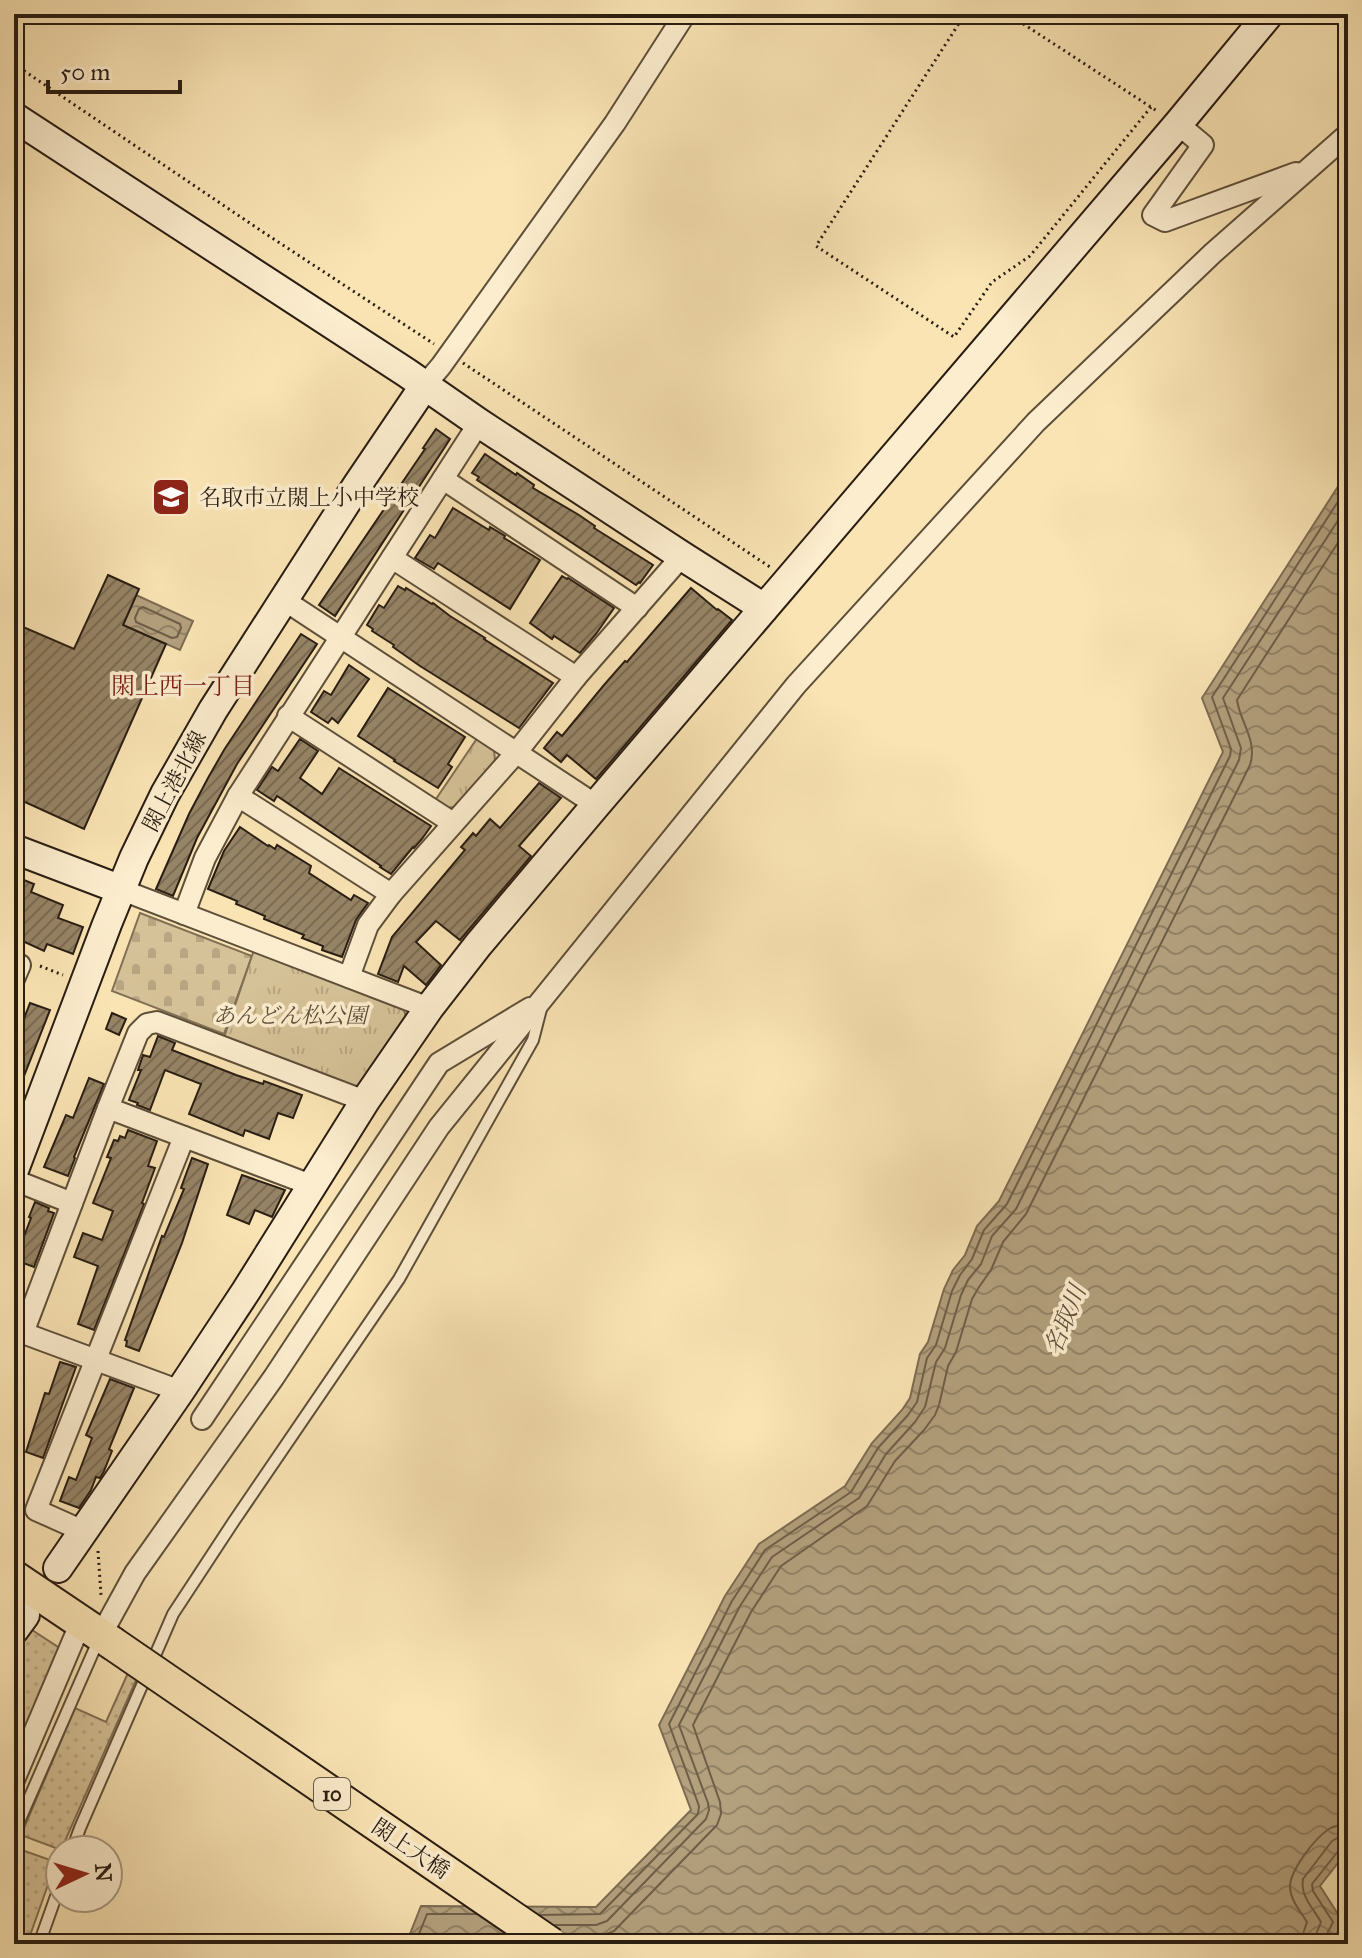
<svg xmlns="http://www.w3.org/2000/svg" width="1362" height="1958" font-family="'IM FELL Great Primer','Noto Serif JP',serif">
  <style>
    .grass { fill: url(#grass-dots); stroke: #807055; stroke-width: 2 }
    .cemetery { fill: url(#cemetery-stones); stroke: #807055; stroke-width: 2 }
    .park { fill: url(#park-tufts); stroke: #807055; stroke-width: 2 }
    .water { fill: url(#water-waves); stroke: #7c6c52; stroke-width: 2 }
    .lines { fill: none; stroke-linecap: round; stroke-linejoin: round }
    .shore { stroke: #6e5e48; stroke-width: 2 }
    .building { fill: url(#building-hatch); stroke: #291d12; stroke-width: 2 }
    .lane-casing { stroke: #5d4f3a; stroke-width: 14 }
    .street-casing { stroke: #5d4f3a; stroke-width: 24 }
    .secondary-casing { stroke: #291d12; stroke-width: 32 }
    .primary-casing { stroke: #291d12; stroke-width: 36 }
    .path { stroke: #291d12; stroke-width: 3; stroke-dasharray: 2 4; stroke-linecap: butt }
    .lane { stroke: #fcedce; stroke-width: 10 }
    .street { stroke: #fcedce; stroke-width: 20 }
    .secondary { stroke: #fcedce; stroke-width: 28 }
    .primary { stroke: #fae4b4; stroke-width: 32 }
    .primary-bridge-casing { stroke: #291d12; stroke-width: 36; stroke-linecap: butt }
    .primary-bridge { stroke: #fae4b4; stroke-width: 32 }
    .labels { text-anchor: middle; stroke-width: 7; stroke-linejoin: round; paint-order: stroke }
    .shield { fill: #fcedce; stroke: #685b4a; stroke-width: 2 }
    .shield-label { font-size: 20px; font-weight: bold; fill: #291d12 }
    .poi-label { font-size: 22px; fill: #291d12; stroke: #fcedce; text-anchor: start }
    .street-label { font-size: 22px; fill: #291d12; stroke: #fcedce }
    .park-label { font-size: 22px; font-style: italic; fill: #5d4f3a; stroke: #fcedce }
    .neighbourhood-label { font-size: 24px; fill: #7a1f14; stroke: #fcedce }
    .water-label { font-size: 24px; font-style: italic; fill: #60513d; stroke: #fcedce }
  </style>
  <defs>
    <pattern id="grass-dots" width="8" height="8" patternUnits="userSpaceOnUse" patternTransform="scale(2)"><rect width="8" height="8" fill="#d6c298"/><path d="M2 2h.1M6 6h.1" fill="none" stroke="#b8a682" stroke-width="1.8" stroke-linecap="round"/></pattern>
    <pattern id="cemetery-stones" width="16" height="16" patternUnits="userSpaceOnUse" patternTransform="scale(2)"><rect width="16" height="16" fill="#d6c298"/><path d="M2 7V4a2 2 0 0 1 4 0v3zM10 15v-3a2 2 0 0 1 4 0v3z" fill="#b8a682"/></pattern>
    <pattern id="park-tufts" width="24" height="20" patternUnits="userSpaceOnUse" patternTransform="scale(2)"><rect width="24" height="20" fill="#d6c298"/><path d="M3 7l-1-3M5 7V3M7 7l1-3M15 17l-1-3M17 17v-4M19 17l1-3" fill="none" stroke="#b8a682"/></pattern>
    <pattern id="water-waves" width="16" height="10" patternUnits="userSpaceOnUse" patternTransform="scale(2)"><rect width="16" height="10" fill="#b3a07d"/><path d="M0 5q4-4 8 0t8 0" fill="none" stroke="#928265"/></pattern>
    <pattern id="building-hatch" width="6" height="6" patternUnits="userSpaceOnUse" patternTransform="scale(2)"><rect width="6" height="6" fill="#968466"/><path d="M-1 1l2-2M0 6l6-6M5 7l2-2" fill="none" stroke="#7a6b53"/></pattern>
  </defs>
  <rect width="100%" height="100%" fill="#fae4b4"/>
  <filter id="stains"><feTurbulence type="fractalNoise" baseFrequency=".0025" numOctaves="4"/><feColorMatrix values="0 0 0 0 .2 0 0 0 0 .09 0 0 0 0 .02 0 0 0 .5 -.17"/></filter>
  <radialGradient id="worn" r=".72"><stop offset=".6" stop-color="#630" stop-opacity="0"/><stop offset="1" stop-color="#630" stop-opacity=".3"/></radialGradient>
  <g class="grass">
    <polygon points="29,1628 61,1649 14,1765 14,1651"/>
    <polygon points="128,1673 137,1678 61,1850 21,1835 75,1708 106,1722"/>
    <polygon points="16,1848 56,1862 27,1944 14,1944 14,1855"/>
  </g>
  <polygon class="cemetery" points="140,913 252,956 224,1034 112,991"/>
  <g class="park">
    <polygon points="478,737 494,749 495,761 456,807 443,808 434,802"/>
    <polygon points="254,950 403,1007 407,1020 364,1084 350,1088 223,1040"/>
  </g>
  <g class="water">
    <polygon points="1348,471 1348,1850 1320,1886 1343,1922 1331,1944 406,1944 421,1906 596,1907 691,1810 659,1725 725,1596 759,1544 845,1486 872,1443 902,1410 910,1398 920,1354 928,1342 944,1289 953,1270 965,1255 977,1226 999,1201 1223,752 1202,698"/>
    <polygon points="136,595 193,621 180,650 123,625"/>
  </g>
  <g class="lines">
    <g class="shore">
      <polygon points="143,607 180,624 181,628 177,637 172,638 136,622 135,618 139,609"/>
      <polyline points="540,1915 600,1914 698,1814 699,1806 669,1724 732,1601 765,1550 851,1492 878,1448 908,1415 917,1402 927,1358 936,1345 952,1291 960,1275 972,1259 984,1230 1007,1204 1230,756 1231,749 1212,697 1348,486"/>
      <polyline points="555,1925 596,1925 607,1921 706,1819 709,1810 708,1803 679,1725 740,1606 772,1557 859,1498 886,1454 915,1422 925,1407 936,1362 945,1348 961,1295 968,1280 981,1264 992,1236 1016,1209 1239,760 1241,748 1223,698 1348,505"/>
      <path d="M 567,1937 L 599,1937 L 614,1931 L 717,1825 L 721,1814 L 720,1802 L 693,1725 L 751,1612 L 781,1566 L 867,1506 L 895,1461 L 924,1430 L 935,1415 L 939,1405 L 948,1366 L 956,1352 L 972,1299 L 979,1287 L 991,1270 L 1003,1242 L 1026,1214 L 1250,765 C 1258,741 1240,722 1237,700 L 1348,527"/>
      <polyline points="415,1944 427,1914 476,1914"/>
      <path d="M 1302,1944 L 1303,1934 L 1307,1922 C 1301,1912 1291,1901 1290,1888 C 1289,1871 1316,1837 1329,1829 C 1335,1825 1341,1825 1348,1824"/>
      <path d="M 1314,1944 L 1315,1937 L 1321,1922 C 1313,1908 1300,1896 1303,1879 L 1332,1841 L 1339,1837 L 1348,1836"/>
      <polyline points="1324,1944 1325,1938 1333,1922 1313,1891 1312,1884 1339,1850 1348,1846"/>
    </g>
  </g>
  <g class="building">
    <polygon points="436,429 450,439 335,616 319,605 425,449 423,448"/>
    <polygon points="485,454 516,475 517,473 534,485 533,488 579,515 595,526 594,528 653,565 640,583 639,582 636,585 477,480 479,477 472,473"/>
    <polygon points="453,508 489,530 490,527 505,536 504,538 540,560 510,609 438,563 434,569 415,558 430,535 435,538"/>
    <polygon points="108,575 139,589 123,625 166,644 84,829 14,797 14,623 74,649"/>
    <polygon points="562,576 567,579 568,578 614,608 596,634 580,653 554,636 552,639 530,623"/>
    <polygon points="398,586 405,590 406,588 432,604 433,603 450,616 485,638 484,639 553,683 519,728 420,666 393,647 394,645 372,631 373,629 367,625 379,605 384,608"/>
    <polygon points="691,588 717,610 718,609 732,620 596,779 567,755 561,762 544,748 557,732 562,736 604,685 625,661 627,662"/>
    <polygon points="301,634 317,644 237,764 197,838 173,896 156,889 189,814 208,778 224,750"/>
    <polygon points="349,665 369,679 338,723 332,718 328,723 311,712 324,691 331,695"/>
    <polygon points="388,688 465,737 448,764 452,767 438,788 394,761 395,760 358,736"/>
    <polygon points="300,739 318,751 300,778 322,794 339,768 431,826 422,839 414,848 413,847 391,874 380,867 381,866 277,796 274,801 257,790 272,767 278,771"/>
    <polygon points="539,783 561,798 519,846 531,856 460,940 436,921 416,942 441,965 426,985 404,966 398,982 378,974 392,937 465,850 461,847 473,833 476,836 490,819 500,828"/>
    <polygon points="240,827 268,846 269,845 275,849 277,845 311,866 309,873 351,900 354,895 368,903 356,920 342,957 322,950 323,946 302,938 304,935 264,919 265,916 236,904 237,901 208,889 224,851"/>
    <polygon points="14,876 34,884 31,892 63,905 58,918 83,927 73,954 47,944 44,951 14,937"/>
    <polygon points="30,1003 50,1010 15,1099 14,1056 24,1030 20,1029"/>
    <polygon points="112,1013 126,1019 119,1035 106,1029"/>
    <polygon points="158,1036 175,1043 172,1050 236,1075 263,1084 264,1081 302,1095 293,1118 278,1113 269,1139 245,1130 243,1136 189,1114 201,1084 165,1070 150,1110 137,1105 138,1103 129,1100 141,1070 138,1070 143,1055 150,1057"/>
    <polygon points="89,1078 104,1084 74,1157 75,1158 68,1176 44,1167 66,1115 73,1118"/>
    <polygon points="128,1130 157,1141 148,1166 155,1168 142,1203 144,1204 94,1330 78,1324 98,1266 74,1257 83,1233 102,1240 113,1211 93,1203 111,1158 107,1157 114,1140 118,1141 120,1136 125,1138"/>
    <polygon points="192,1158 208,1164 182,1243 139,1351 126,1346 127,1341 125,1340 162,1236 164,1237 184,1189 181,1188"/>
    <polygon points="242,1175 285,1190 272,1217 255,1210 249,1224 227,1215"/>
    <polygon points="35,1202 49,1208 48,1211 54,1213 34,1267 15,1260 31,1218 29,1217"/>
    <polygon points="60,1362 76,1367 43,1458 26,1452 45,1393 49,1394"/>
    <polygon points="110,1379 134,1388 109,1449 112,1451 104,1471 100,1478 96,1477 91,1490 79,1508 60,1501 69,1477 76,1480 92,1438 86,1435"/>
  </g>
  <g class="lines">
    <defs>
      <g id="lane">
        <polyline points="14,1833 98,1641"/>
        <polyline points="72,1850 80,1828 173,1614 234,1521 399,1279 533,1040 541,1009"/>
        <polyline points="39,1944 60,1885"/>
      </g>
      <g id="street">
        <polyline points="1178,124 1203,145 1153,215 1165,221 1296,173"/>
        <polyline points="425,385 441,366 615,123 685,14"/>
        <polyline points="443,479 637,608"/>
        <polyline points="392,558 576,677"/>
        <polyline points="284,600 596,805"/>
        <polyline points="288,716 453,823"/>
        <polyline points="238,796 391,894"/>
        <polyline points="122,890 429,1008"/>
        <polyline points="184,914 205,858 238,796 479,423"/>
        <polyline points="14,963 20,965 14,979"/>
        <polyline points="349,977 368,925 391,894 516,753 576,677 682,556"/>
        <polyline points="108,1108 23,1333 180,1391"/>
        <polyline points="14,1180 72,1203"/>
        <polyline points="311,1185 108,1108 138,1033 147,1024 157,1022 365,1101"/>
        <polyline points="202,1419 439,1063 530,1008"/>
        <polyline points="83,1531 36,1510 184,1137"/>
        <polyline points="101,1635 135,1573 274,1377 439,1127 796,685 1036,422 1213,253 1348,134"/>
        <polyline points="14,1780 81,1622"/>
      </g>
      <g id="secondary">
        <polyline points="14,117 407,373 479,423 682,556 764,608"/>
        <polyline points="14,849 122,890"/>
        <polyline points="14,1170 107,924 134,858 165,794 213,710 358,484 425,385"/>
        <polyline points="58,1568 180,1391 246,1291 365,1101 429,1008 478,945 596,805 1178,124 1269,14"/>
        <polyline points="14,1630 25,1615"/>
      </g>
      <polyline id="primary" points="14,1577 112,1643"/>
    </defs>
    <use href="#lane" class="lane-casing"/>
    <use href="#street" class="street-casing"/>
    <use href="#secondary" class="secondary-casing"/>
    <use href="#primary" class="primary-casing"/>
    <g class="path">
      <polyline points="965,14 816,246 954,337 992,282 1030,256 1151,107"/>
      <polyline points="1008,14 1157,111"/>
      <polyline points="14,64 263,232 434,344"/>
      <polyline points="463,363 770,567"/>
      <polyline points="40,966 63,975"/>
      <polyline points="98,1551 101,1595"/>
    </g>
    <use href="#lane" class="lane"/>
    <use href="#street" class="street"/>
    <use href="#secondary" class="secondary"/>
    <use href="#primary" class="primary"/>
    <defs>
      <polyline id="primary-bridge" points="112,1643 551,1944"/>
    </defs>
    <use href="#primary-bridge" class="primary-bridge-casing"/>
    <use href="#primary-bridge" class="primary-bridge"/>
  </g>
  <defs>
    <symbol id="school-square" viewBox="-11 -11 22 22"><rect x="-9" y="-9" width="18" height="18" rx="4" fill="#8f2418" stroke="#fcedce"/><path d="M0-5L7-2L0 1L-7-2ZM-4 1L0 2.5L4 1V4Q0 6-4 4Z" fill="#fff"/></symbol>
  </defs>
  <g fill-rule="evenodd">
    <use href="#school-square" x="149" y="475" width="44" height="44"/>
  </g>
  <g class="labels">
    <rect class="shield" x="314" y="1778" width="36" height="32" rx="6"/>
    <g class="shield-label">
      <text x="332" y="1801">10</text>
    </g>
    <g class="poi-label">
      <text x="199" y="505">名取市立閖上小中学校</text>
    </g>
    <g class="street-label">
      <text transform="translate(174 781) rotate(-62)" y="8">閖上港北線</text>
      <text transform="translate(411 1848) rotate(34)" y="8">閖上大橋</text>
    </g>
    <g class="park-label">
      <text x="290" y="1023">あんどん松公園</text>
    </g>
    <g class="neighbourhood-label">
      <text x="183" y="694">閖上西一丁目</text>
    </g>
    <g class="water-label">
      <text transform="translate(1065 1320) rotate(-68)" y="8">名取川</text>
    </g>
  </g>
  <rect width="1362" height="1958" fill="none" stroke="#fae4b4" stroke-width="48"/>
  <rect x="16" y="16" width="1330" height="1926" fill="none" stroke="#291d12" stroke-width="4"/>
  <rect x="24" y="24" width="1314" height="1910" fill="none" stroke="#291d12" stroke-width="2"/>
  <g transform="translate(84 1874) rotate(86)"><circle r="38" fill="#fcedce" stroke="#a89a83" stroke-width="2"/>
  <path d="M0-6L14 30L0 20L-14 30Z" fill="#8f2418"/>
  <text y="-12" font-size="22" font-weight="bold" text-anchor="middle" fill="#291d12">N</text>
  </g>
  <path d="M48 80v12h132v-12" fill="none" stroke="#291d12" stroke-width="4"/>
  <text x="60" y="80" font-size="24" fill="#291d12" stroke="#fcedce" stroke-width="6" paint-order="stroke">50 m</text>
  <rect width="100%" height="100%" filter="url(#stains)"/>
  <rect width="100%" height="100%" fill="url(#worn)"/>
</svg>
